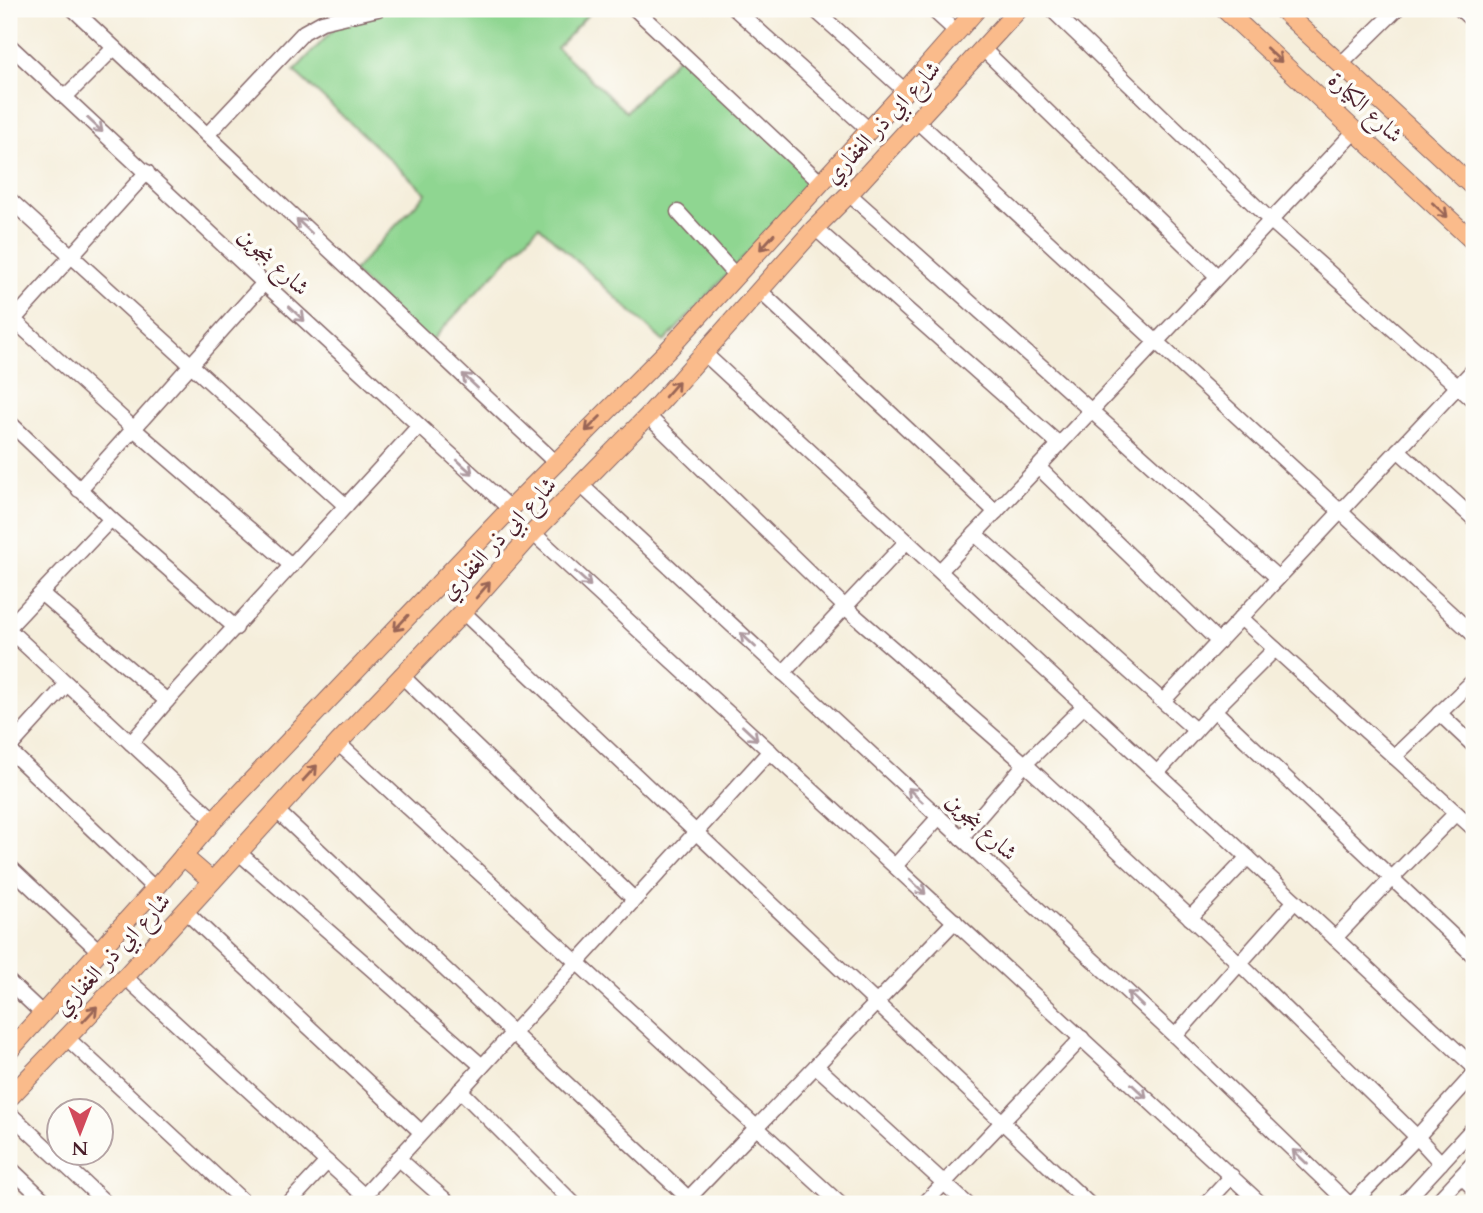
<svg xmlns="http://www.w3.org/2000/svg" width="1483" height="1213" font-family="Cardo,Amiri,serif">
  <style>
    .pitch { fill: #8fd691; stroke: #6c7a5e; stroke-width: 2 }
    .lines { fill: none; stroke-linecap: round; stroke-linejoin: round }
    .minor-casing { stroke: #866769; stroke-width: 17 }
    .major-casing { stroke: #866769; stroke-width: 20 }
    .minor { stroke: #fff; stroke-width: 14 }
    .major { stroke: #fabb8b; stroke-width: 18 }
    .oneway { stroke: #996556 }
    .oneway2 { stroke: #ae9aa0 }
    .labels { text-anchor: middle; stroke-width: 7; stroke-linejoin: round; paint-order: stroke }
    .street-label { font-size: 23px; fill: #4a1f2b; stroke: #fdfcf7 }
  </style>
  <rect width="100%" height="100%" fill="#fdfcf7"/>
  <filter id="ink" filterUnits="userSpaceOnUse"><feTurbulence type="fractalNoise" baseFrequency=".0143" numOctaves="2"/><feDisplacementMap in="SourceGraphic" scale="14" xChannelSelector="R" yChannelSelector="G"/><feConvolveMatrix kernelMatrix="1 2 1 2 8 2 1 2 1" color-interpolation-filters="sRGB"/></filter>
  <filter id="wash" filterUnits="userSpaceOnUse"><feTurbulence type="fractalNoise" baseFrequency=".00686" numOctaves="4" result="noise"/><feDisplacementMap in="SourceGraphic" scale="28" xChannelSelector="R" yChannelSelector="G"/><feGaussianBlur stdDeviation="1.57" result="paint"/><feColorMatrix in="noise" values="0 0 0 0 0 0 0 0 0 0 0 0 0 0 0 0 0 1.4 0 .05"/><feComposite in="paint" operator="in"/></filter>
  <g filter="url(#wash)">
    <rect width="100%" height="100%" fill="#f5eedb"/>
    <polygon class="pitch" points="353,9 593,9 557,48 626,112 682,52 818,178 664,342 539,226 429,343 353,272 426,193 294,71"/>
  </g>
  <g filter="url(#ink)">
    <g class="lines">
      <defs>
        <g id="minor">
          <polyline points="73,9 555,462"/>
          <polyline points="635,9 821,183"/>
          <polyline points="735,9 869,130"/>
          <polyline points="814,9 905,91"/>
          <polyline points="932,9 957,32"/>
          <polyline points="1051,9 1270,220 1474,401"/>
          <polyline points="1460,9 1474,22"/>
          <polyline points="9,45 264,283 510,509"/>
          <polyline points="982,48 1217,276"/>
          <polyline points="1341,64 1397,9"/>
          <polyline points="65,97 114,48"/>
          <polyline points="917,121 1474,635"/>
          <polyline points="207,135 304,32 322,22 378,9"/>
          <polyline points="849,194 1278,578"/>
          <polyline points="9,199 346,506"/>
          <polyline points="678,212 736,276"/>
          <polyline points="815,228 1059,444"/>
          <polyline points="760,291 996,512"/>
          <polyline points="14,320 134,429 292,566"/>
          <polyline points="9,325 147,172"/>
          <polyline points="704,353 1474,1067"/>
          <polyline points="648,416 845,607 1025,764 1240,964 1417,1137 1441,1163"/>
          <polyline points="9,422 111,519 236,628"/>
          <polyline points="1398,450 1474,519"/>
          <polyline points="1038,467 1219,642"/>
          <polyline points="581,485 1175,1036 1349,1204"/>
          <polyline points="79,490 264,283"/>
          <polyline points="533,533 1261,1204"/>
          <polyline points="975,534 1195,730"/>
          <polyline points="940,571 1355,131"/>
          <polyline points="42,594 167,701"/>
          <polyline points="463,612 1089,1204"/>
          <polyline points="1241,618 1474,829"/>
          <polyline points="9,627 111,519"/>
          <polyline points="9,630 214,820"/>
          <polyline points="783,673 907,541"/>
          <polyline points="401,675 634,899"/>
          <polyline points="1164,700 1474,369"/>
          <polyline points="1214,710 1474,956"/>
          <polyline points="1439,713 1474,746"/>
          <polyline points="131,743 167,701 419,426"/>
          <polyline points="338,743 840,1204"/>
          <polyline points="9,748 67,684"/>
          <polyline points="9,750 155,889"/>
          <polyline points="1394,757 1474,680"/>
          <polyline points="1157,773 1214,710 1275,649"/>
          <polyline points="276,810 688,1198"/>
          <polyline points="961,838 1025,764 1084,706"/>
          <polyline points="238,852 482,1066"/>
          <polyline points="9,866 99,951"/>
          <polyline points="895,866 939,817"/>
          <polyline points="185,911 421,1132"/>
          <polyline points="1190,918 1248,857"/>
          <polyline points="1335,938 1392,878 1456,813"/>
          <polyline points="125,977 373,1204"/>
          <polyline points="9,982 43,1014"/>
          <polyline points="1175,1036 1295,901"/>
          <polyline points="67,1038 246,1204"/>
          <polyline points="816,1066 967,1204"/>
          <polyline points="460,1090 574,1204"/>
          <polyline points="9,1113 107,1204"/>
          <polyline points="398,1158 450,1204"/>
          <polyline points="9,1167 48,1204"/>
          <polyline points="1461,1176 1474,1189"/>
          <polyline points="364,1196 770,751"/>
          <polyline points="684,1203 955,921"/>
          <polyline points="288,1204 327,1162"/>
          <polyline points="924,1204 1082,1038"/>
          <polyline points="1206,1204 1232,1176"/>
          <polyline points="1352,1204 1417,1137 1474,1074"/>
          <polyline points="1403,1204 1474,1127"/>
          <polyline points="1435,1204 1474,1162"/>
        </g>
        <g id="major">
          <polyline points="1224,9 1474,242"/>
          <polyline points="1281,9 1474,188"/>
          <polyline points="183,856 212,881"/>
          <polyline points="9,1051 155,889 214,820 510,509 667,351 905,91 977,9"/>
          <polyline points="9,1098 125,977 338,743 463,612 533,533 648,416 815,228 849,194 1019,9"/>
        </g>
      </defs>
      <use href="#minor" class="minor-casing"/>
      <use href="#major" class="major-casing"/>
      <use href="#minor" class="minor"/>
      <use href="#major" class="major"/>
    </g>
    <defs><path id="oneway-shaft" d="M-6 0H5M1.5-3L5.5 0L1.5 3" fill="none" stroke-width="1.6" stroke-linecap="round" stroke-linejoin="round" transform="scale(1.75)"/></defs>
    <g class="oneway">
      <use href="#oneway-shaft" transform="translate(1274 55) rotate(43)"/>
      <use href="#oneway-shaft" transform="translate(1440 210) rotate(43)"/>
      <use href="#oneway-shaft" transform="translate(767 242) rotate(132)"/>
      <use href="#oneway-shaft" transform="translate(672 389) rotate(-49)"/>
      <use href="#oneway-shaft" transform="translate(593 424) rotate(135)"/>
      <use href="#oneway-shaft" transform="translate(483 590) rotate(-49)"/>
      <use href="#oneway-shaft" transform="translate(401 623) rotate(133)"/>
      <use href="#oneway-shaft" transform="translate(310 773) rotate(-48)"/>
      <use href="#oneway-shaft" transform="translate(90 1014) rotate(-47)"/>
    </g>
    <g class="oneway2">
      <use href="#oneway-shaft" transform="translate(95 125) rotate(43)"/>
      <use href="#oneway-shaft" transform="translate(304 226) rotate(-137)"/>
      <use href="#oneway-shaft" transform="translate(297 314) rotate(43)"/>
      <use href="#oneway-shaft" transform="translate(470 381) rotate(-137)"/>
      <use href="#oneway-shaft" transform="translate(465 467) rotate(42)"/>
      <use href="#oneway-shaft" transform="translate(583 579) rotate(43)"/>
      <use href="#oneway-shaft" transform="translate(748 640) rotate(-137)"/>
      <use href="#oneway-shaft" transform="translate(750 733) rotate(43)"/>
      <use href="#oneway-shaft" transform="translate(915 795) rotate(-137)"/>
      <use href="#oneway-shaft" transform="translate(918 887) rotate(43)"/>
      <use href="#oneway-shaft" transform="translate(1135 999) rotate(-137)"/>
      <use href="#oneway-shaft" transform="translate(1139 1091) rotate(43)"/>
      <use href="#oneway-shaft" transform="translate(1300 1157) rotate(-136)"/>
    </g>
  </g>
  <g class="labels">
    <g class="street-label">
      <text transform="translate(1366 107) rotate(43)" y="8">شارع الكيارة</text>
      <text transform="translate(882 122) rotate(-47)" y="8">شارع ابي ذر الغفاري</text>
      <text transform="translate(274 261) rotate(43)" y="8">شارع بنجوين</text>
      <text transform="translate(498 538) rotate(-47)" y="8">شارع ابي ذر الغفاري</text>
      <text transform="translate(982 826) rotate(43)" y="8">شارع بنجوين</text>
      <text transform="translate(112 954) rotate(-47)" y="8">شارع ابي ذر الغفاري</text>
    </g>
  </g>
  <rect width="1483" height="1213" fill="none" stroke="#fdfcf7" stroke-width="35"/>
  <g transform="translate(80 1132) rotate(180)"><circle r="33" fill="#fdfcf7" stroke="#b5a4a5" stroke-width="2"/>
  <path d="M0-5L12 26L0 18L-12 26Z" fill="#d1495b"/>
  <text y="-10" font-size="19" font-weight="bold" text-anchor="middle" fill="#4a1f2b">N</text>
  </g>
</svg>
